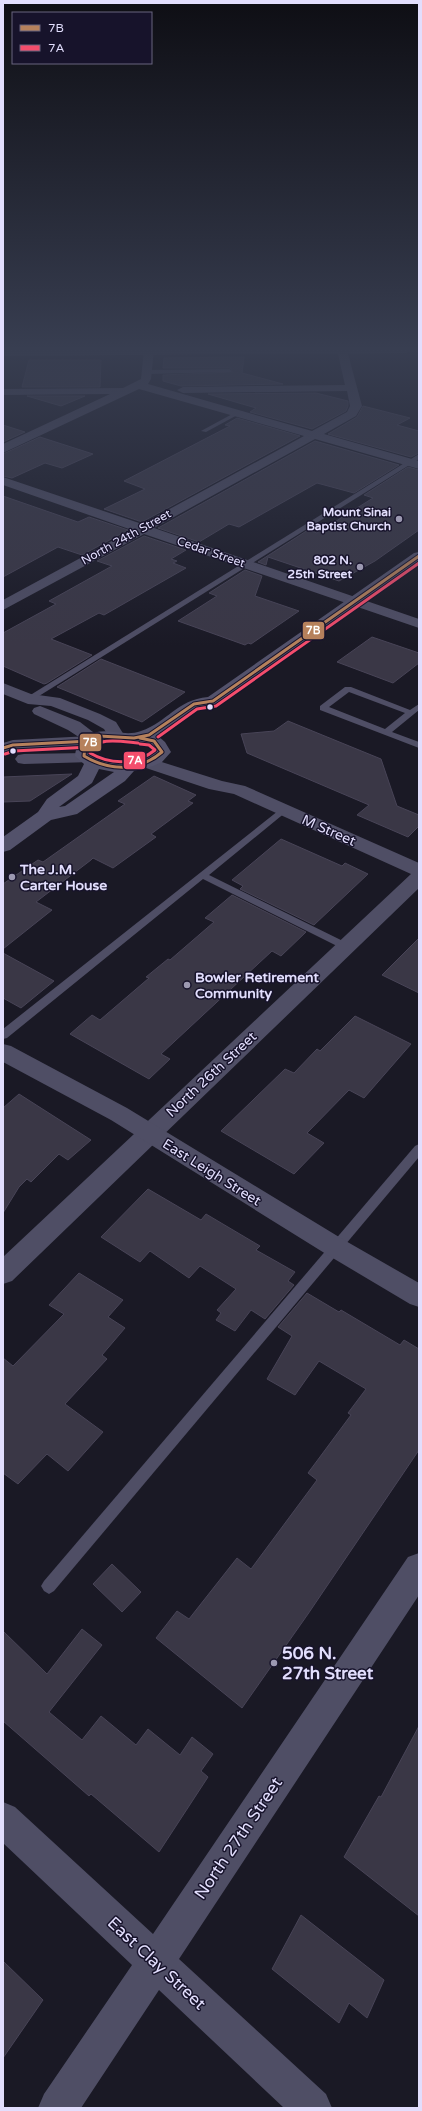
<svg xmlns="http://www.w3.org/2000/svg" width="422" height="2111" font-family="'Varela Round',sans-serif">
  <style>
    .building { fill: #3a3746; stroke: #484457 }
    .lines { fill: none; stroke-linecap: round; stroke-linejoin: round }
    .service { fill: #4f4e65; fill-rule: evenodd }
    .minor { fill: #4f4e65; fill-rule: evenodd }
    .tertiary { fill: #4f4e65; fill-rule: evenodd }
    .secondary { fill: #53526b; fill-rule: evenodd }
    .bus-1-casing { stroke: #17132b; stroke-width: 5 }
    .bus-2-casing { stroke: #17132b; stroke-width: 5 }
    .bus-1 { stroke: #b6815c; stroke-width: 3 }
    .bus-2 { stroke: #f44d6c; stroke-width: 3 }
    .poi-dot { fill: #9c99b1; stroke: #17132b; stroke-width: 1.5 }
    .bus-dot { fill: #e2defd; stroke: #17132b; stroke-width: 1.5 }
    .labels { text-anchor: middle; stroke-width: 3; stroke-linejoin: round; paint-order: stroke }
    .far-poi-label { font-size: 12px; font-weight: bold; fill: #e2defd; stroke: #17132b; text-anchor: end }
    .far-street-label { font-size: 12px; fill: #e2defd; stroke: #17132b }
    .street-label { font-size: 14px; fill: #e2defd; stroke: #17132b }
    .poi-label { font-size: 14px; font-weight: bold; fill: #e2defd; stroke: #17132b; text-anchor: start }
    .near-poi-label { font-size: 17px; font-weight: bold; fill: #e2defd; stroke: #17132b; text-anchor: start }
    .near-street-label { font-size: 17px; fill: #e2defd; stroke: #17132b }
    .line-badge { stroke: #17132b; stroke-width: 1.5 }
    .badge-label { font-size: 11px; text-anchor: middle; font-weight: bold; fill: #fff }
  </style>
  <rect width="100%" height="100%" fill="#1a1925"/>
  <g class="building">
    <polygon points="244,357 242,373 283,384 181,386 163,381 163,375 233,372 230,368 163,368 164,358"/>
    <polygon points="29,360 101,360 100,387 22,387"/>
    <polygon points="316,393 348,401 348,406 346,411 312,429 250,412 256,408 208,394"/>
    <polygon points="27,396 85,396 61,406"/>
    <polygon points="363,406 410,418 397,425 419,431 419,453 411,457 328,434 357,417"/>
    <polygon points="237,418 300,436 142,522 104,509 145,489 124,481 230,426 225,425"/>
    <polygon points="3,425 25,432 3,442"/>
    <polygon points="40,437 93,454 62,468 45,463 12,478 3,476 3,454"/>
    <polygon points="315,441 399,465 354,493 317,483 239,527 229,524 199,542 158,528"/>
    <polygon points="408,467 419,470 419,530 375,561 339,581 268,557 266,565 258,562 308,530 317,533 373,498 364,495"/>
    <polygon points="3,496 78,522 89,517 128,530 82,555 58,547 3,577"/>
    <polygon points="144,536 186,550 171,559 177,561 173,563 186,568 104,615 99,613 51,639 92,655 47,683 44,684 3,666 3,633 56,604 49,601 112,566 97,561"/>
    <polygon points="245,570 262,576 255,596 299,611 251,644 248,643 245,645 178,621 217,596 209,593"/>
    <polygon points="372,637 419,653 419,663 393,683 337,662"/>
    <polygon points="101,659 185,692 142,722 57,687"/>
    <polygon points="288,721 381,759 397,806 419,815 419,826 408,837 357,815 369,805 247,753 241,734 274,731"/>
    <polygon points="72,774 30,801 3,802 3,777"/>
    <polygon points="154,776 196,795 188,801 193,803 151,834 156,837 113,868 93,858 91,860 36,902 52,910 3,949 3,884 38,860 43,862 125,804 118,801"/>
    <polygon points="281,839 342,866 345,863 368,874 314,925 240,889 243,886 232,880"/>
    <polygon points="232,895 306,932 281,956 272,951 161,1054 170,1059 149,1079 70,1034 92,1015 100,1020 149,978 146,977 168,959 170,960 214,922 205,918"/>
    <polygon points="419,938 419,993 382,975"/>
    <polygon points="3,953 54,981 21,1008 3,998"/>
    <polygon points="355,1016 411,1044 364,1098 349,1090 307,1133 324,1143 294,1174 221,1131 285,1069 294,1073 317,1049 320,1051"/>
    <polygon points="19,1094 91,1140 68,1160 59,1154 31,1182 27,1179 19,1187 3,1213 3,1108"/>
    <polygon points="148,1189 201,1220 206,1214 260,1246 256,1250 295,1272 288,1281 294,1285 265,1319 251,1310 235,1331 216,1320 221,1313 217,1310 236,1289 200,1266 189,1278 150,1251 140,1262 101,1237"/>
    <polygon points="79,1273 123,1300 108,1317 125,1328 102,1355 107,1359 65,1404 103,1432 68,1471 47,1454 18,1484 3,1473 3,1358 13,1366 64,1314 49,1305"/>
    <polygon points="307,1293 339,1312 341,1310 400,1345 404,1340 419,1349 419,1450 308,1614 242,1708 156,1638 177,1611 189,1619 237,1558 251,1569 317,1480 308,1473 351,1415 348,1413 366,1389 319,1361 295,1395 267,1379 292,1336 278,1327"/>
    <polygon points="112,1564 141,1592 122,1612 93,1584"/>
    <polygon points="82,1629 102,1645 49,1712 82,1740 101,1716 136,1745 148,1729 180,1755 192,1737 213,1754 201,1771 208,1777 159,1852 91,1794 89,1796 3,1721 3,1631 47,1674"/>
    <polygon points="419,1726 419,1916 344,1857 379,1796 381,1797"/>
    <polygon points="301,1915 384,1980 367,2018 349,2003 339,2023 272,1969"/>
    <polygon points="3,1961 43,2000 3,2058"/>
  </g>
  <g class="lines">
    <g class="service">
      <polygon points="230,369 232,372 147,374 144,372 147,370"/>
      <polygon points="236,412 241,413 206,432 201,431"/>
      <polygon points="419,454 419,459 31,701 28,701 24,699"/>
      <path d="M 345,687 L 351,687 L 410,710 L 419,704 L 419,710 L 392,732 L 419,742 L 419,748 L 320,710 L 320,706 ZM 349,692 L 405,713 L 385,729 L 329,707 Z"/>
      <polygon points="283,807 286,808 286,812 209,875 349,944 350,946 349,948 341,948 203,879 7,1038 3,1039 3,1029"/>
      <polygon points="419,1144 419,1157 54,1591 49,1594 44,1591 41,1586 44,1581 415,1146"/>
    </g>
    <g class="minor">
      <polygon points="144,350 154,350 151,379 148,384 312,431 347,412 350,406 347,391 183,393 177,390 183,387 345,385 337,350 347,350 362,406 356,416 324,434 419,461 419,469 315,439 154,528 419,619 419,628 144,534 3,610 3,600 132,530 3,485 3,477 142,524 304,436 139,389 3,453 3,444 110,394 3,395 3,389 123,388 141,379"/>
      <polygon points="3,683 31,694 60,698 100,714 116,722 124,735 122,739 110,739 104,729 88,720 51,706 28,704 3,694"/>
      <polygon points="40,706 80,722 102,739 100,743 94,744 88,743 68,730 34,714 32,711 34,708"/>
      <polygon points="149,758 222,781 245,786 419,863 419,888 12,1281 3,1284 3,1257 411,874 234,794 209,789 143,767 140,763 143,759"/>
      <polygon points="419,1553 419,1595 179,1959 326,2094 332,2108 284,2108 159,1990 81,2108 38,2108 44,2094 132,1965 3,1843 3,1802 15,1807 153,1934 408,1557"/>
    </g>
    <g class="tertiary">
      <polygon points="3,350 411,350 406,353 3,356"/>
      <polygon points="90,736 96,737 98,741 96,745 14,750 3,753 3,743 13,740"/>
      <polygon points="86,753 92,754 95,758 92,762 24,764 18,763 15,759 18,755 24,754"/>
      <polygon points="3,1044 11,1046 127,1108 344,1240 419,1283 419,1307 410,1304 326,1254 111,1120 3,1062"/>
    </g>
    <path class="secondary" d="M 419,552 L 419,562 L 219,704 L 200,707 L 158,736 L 165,742 L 171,752 L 162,762 L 153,766 L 134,771 L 125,781 L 77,814 L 51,820 L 10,850 L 3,852 L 3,837 L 38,812 L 47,799 L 78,776 L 84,764 L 75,756 C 76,747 78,741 87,736 C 105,725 123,738 141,731 C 168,722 176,700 208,697 L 414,553 ZM 106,740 L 146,743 L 151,746 L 153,751 C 140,765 107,766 93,754 L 93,748 ZM 99,769 L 114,772 L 65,806 L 59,807 L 92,783 Z"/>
    <defs>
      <g id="bus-1">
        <path d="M 140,738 L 154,741 L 162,752 C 139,772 109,771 84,756 L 85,746 L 99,736 L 134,738 L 149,735 L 194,704 L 213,701 L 419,556"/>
        <polyline points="3,748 13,745 90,741"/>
      </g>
      <g id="bus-2">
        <polyline points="158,737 197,709 216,706 419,563"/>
        <path d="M 138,743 C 125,742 94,735 90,753 C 110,765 137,765 155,750 L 149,745 L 140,744"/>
        <polyline points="5,754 14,751 90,747"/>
      </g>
    </defs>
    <use href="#bus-1" class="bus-1-casing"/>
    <use href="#bus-2" class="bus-2-casing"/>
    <use href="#bus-1" class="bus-1"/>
    <use href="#bus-2" class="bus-2"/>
  </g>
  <linearGradient id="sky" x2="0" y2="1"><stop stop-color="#0e0e14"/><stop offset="0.54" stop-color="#383e51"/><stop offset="1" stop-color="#383e51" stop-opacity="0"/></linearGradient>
  <rect width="422" height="646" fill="url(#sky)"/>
  <g class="poi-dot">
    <circle cx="399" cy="519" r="4"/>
    <circle cx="360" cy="567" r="4"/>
    <circle cx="12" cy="877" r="4"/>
    <circle cx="187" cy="985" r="4"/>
    <circle cx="274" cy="1663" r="4"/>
  </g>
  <g class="bus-dot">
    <circle cx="210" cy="707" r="3.5"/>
    <circle cx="13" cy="751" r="3.5"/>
  </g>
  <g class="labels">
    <g class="far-poi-label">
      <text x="391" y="516">Mount Sinai<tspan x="391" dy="14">Baptist Church</tspan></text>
      <text x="352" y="564">802 N.<tspan x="352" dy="14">25th Street</tspan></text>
    </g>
    <g class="far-street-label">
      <text transform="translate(126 537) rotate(-29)" y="4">North 24th Street</text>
      <text transform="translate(211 552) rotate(19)" y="4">Cedar Street</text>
    </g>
    <g class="street-label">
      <text transform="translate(329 830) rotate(24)" y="5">M Street</text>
      <text transform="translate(211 1074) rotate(-43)" y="5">North 26th Street</text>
      <text transform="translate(212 1172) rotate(32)" y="5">East Leigh Street</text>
    </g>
    <g class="poi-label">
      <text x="20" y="874">The J.M.<tspan x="20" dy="16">Carter House</tspan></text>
      <text x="195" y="982">Bowler Retirement<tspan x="195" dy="16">Community</tspan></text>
    </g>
    <g class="near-poi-label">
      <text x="282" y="1659">506 N.<tspan x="282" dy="20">27th Street</tspan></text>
    </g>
    <g class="near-street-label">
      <text transform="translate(238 1838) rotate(-56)" y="6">North 27th Street</text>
      <text transform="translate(157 1963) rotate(43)" y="6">East Clay Street</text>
    </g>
  </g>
  <g class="line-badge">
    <rect x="302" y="621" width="23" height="19" rx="4" fill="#b6815c"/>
    <rect x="79" y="733" width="23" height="19" rx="4" fill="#b6815c"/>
    <rect x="123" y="751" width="23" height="19" rx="4" fill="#f44d6c"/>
  </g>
  <g class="badge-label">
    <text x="313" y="634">7B</text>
    <text x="90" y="746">7B</text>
    <text x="135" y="764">7A</text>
  </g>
  <rect width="422" height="2111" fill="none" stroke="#e2defd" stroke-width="8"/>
  <rect x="12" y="12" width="140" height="52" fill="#17132b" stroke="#68647f"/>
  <rect x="20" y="25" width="20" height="6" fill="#b6815c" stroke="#68647f"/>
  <text x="48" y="32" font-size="12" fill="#e2defd">7B</text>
  <rect x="20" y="45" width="20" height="6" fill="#f44d6c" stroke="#68647f"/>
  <text x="48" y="52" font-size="12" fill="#e2defd">7A</text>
</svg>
